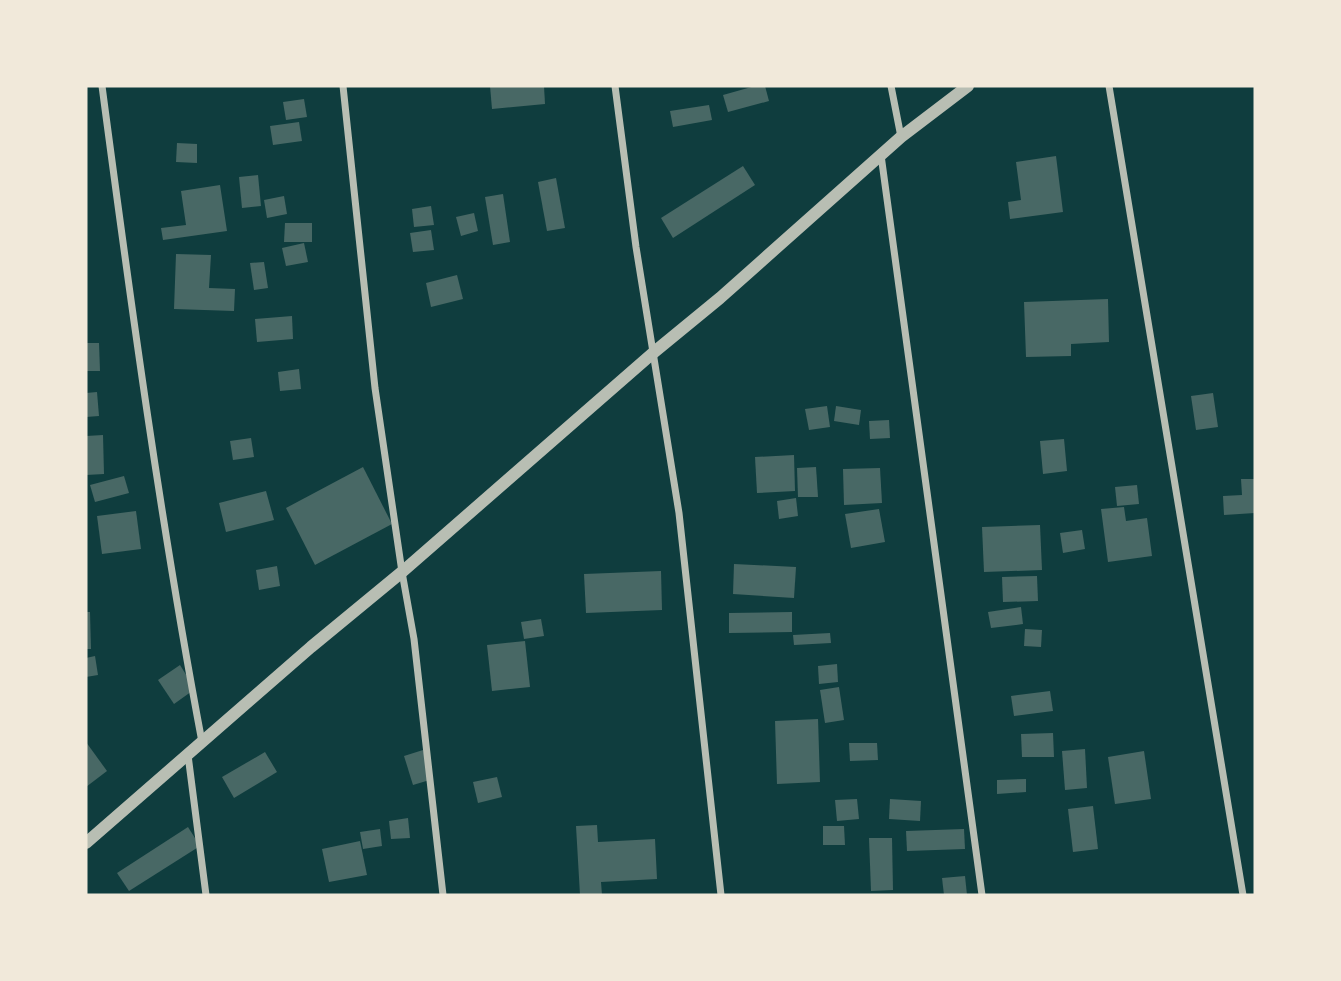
<svg xmlns="http://www.w3.org/2000/svg" width="1341" height="981" font-family="Quicksand,sans-serif">
  <style>
    .building { fill: #486865 }
    .lines { fill: none; stroke-linecap: round; stroke-linejoin: round }
    .minor { stroke: #b8beb3; stroke-width: 7 }
    .tertiary { stroke: #b8beb3; stroke-width: 12 }
  </style>
  <rect width="100%" height="100%" fill="#0f3d3e"/>
  <g class="building">
    <polygon points="490,86 544,86 545,104 492,109"/>
    <polygon points="755,86 765,86 769,101 728,112 723,95"/>
    <polygon points="304,99 307,117 286,120 283,102"/>
    <polygon points="709,105 712,120 673,127 670,111"/>
    <polygon points="299,122 302,141 273,145 270,126"/>
    <polygon points="177,143 197,144 197,163 176,162"/>
    <polygon points="1056,156 1063,212 1010,219 1008,202 1021,200 1016,162"/>
    <polygon points="743,166 755,185 673,238 661,218"/>
    <polygon points="258,175 261,206 242,208 239,177"/>
    <polygon points="556,178 565,228 547,231 538,182"/>
    <polygon points="220,185 227,231 163,240 161,228 186,225 181,191"/>
    <polygon points="503,194 510,242 493,245 485,197"/>
    <polygon points="284,196 287,214 267,218 264,200"/>
    <polygon points="431,206 434,225 414,227 412,209"/>
    <polygon points="474,213 478,231 461,236 456,217"/>
    <polygon points="285,223 312,223 312,242 284,242"/>
    <polygon points="431,230 434,250 413,252 410,233"/>
    <polygon points="304,243 308,262 286,266 282,248"/>
    <polygon points="176,254 211,255 209,288 235,289 234,311 174,309"/>
    <polygon points="264,262 268,288 254,290 250,263"/>
    <polygon points="457,275 463,299 431,307 426,283"/>
    <polygon points="1108,299 1109,342 1071,344 1071,356 1026,357 1024,302"/>
    <polygon points="292,316 293,339 257,342 255,319"/>
    <polygon points="86,343 99,343 100,371 86,371"/>
    <polygon points="299,369 301,389 280,391 278,372"/>
    <polygon points="97,392 99,416 86,417 86,393"/>
    <polygon points="1213,393 1218,427 1196,430 1191,396"/>
    <polygon points="827,406 830,427 809,430 805,409"/>
    <polygon points="836,406 861,410 859,425 834,421"/>
    <polygon points="889,420 890,438 870,439 869,421"/>
    <polygon points="103,435 104,474 86,475 86,436"/>
    <polygon points="251,438 254,457 233,460 230,441"/>
    <polygon points="1064,439 1067,471 1043,474 1040,441"/>
    <polygon points="794,455 795,491 757,493 755,457"/>
    <polygon points="363,467 392,524 315,565 286,508"/>
    <polygon points="816,467 818,497 798,497 797,468"/>
    <polygon points="880,468 882,503 844,505 843,469"/>
    <polygon points="124,476 129,493 95,502 90,485"/>
    <polygon points="1241,479 1255,479 1255,513 1224,515 1223,496 1242,495"/>
    <polygon points="1137,485 1139,504 1117,506 1115,487"/>
    <polygon points="266,491 274,520 226,532 219,503"/>
    <polygon points="796,498 798,516 779,519 777,501"/>
    <polygon points="1124,507 1126,521 1147,518 1152,556 1108,562 1101,509"/>
    <polygon points="879,509 885,542 851,548 845,514"/>
    <polygon points="136,511 141,549 102,554 97,516"/>
    <polygon points="1040,525 1042,570 984,572 982,527"/>
    <polygon points="1082,530 1085,549 1063,553 1060,533"/>
    <polygon points="734,564 796,567 794,598 733,594"/>
    <polygon points="277,566 280,586 259,590 256,570"/>
    <polygon points="661,571 662,610 586,613 584,574"/>
    <polygon points="1037,576 1038,601 1003,602 1002,577"/>
    <polygon points="1021,607 1023,624 991,628 988,612"/>
    <polygon points="86,612 90,612 91,649 86,649"/>
    <polygon points="792,612 792,632 729,633 729,613"/>
    <polygon points="541,619 544,636 524,639 521,622"/>
    <polygon points="1025,629 1042,630 1041,647 1024,646"/>
    <polygon points="830,633 831,643 794,645 793,635"/>
    <polygon points="525,641 530,687 492,691 487,645"/>
    <polygon points="95,656 98,675 86,677 86,658"/>
    <polygon points="837,664 838,682 819,684 818,666"/>
    <polygon points="180,665 195,689 174,704 158,680"/>
    <polygon points="839,687 844,720 825,723 820,690"/>
    <polygon points="1050,691 1053,711 1014,716 1011,696"/>
    <polygon points="818,719 820,782 777,784 775,721"/>
    <polygon points="1053,733 1054,757 1022,757 1021,734"/>
    <polygon points="86,742 107,771 86,787"/>
    <polygon points="849,743 877,743 878,760 850,761"/>
    <polygon points="1085,749 1087,788 1065,790 1062,751"/>
    <polygon points="423,750 433,779 413,785 404,756"/>
    <polygon points="1144,751 1151,799 1115,804 1108,757"/>
    <polygon points="265,752 277,772 234,798 222,777"/>
    <polygon points="497,777 502,797 478,803 473,782"/>
    <polygon points="1026,779 1026,792 997,794 997,780"/>
    <polygon points="857,799 859,819 837,821 835,800"/>
    <polygon points="890,799 921,801 920,821 889,819"/>
    <polygon points="1093,806 1098,849 1073,852 1068,809"/>
    <polygon points="408,818 410,838 391,839 389,821"/>
    <polygon points="597,825 598,842 655,839 657,879 601,882 602,895 580,895 576,826"/>
    <polygon points="823,826 844,826 845,845 823,845"/>
    <polygon points="188,827 200,846 129,891 117,873"/>
    <polygon points="380,829 382,846 363,849 360,832"/>
    <polygon points="964,829 965,849 907,851 906,831"/>
    <polygon points="869,838 892,838 893,890 871,891"/>
    <polygon points="360,841 367,875 329,882 322,849"/>
    <polygon points="965,876 967,895 944,895 942,878"/>
  </g>
  <g class="lines">
    <g class="minor">
      <path d="M 102,86 C 131,305 161,525 202,742"/>
      <polyline points="343,86 375,388 402,572 414,639 443,895"/>
      <polyline points="615,86 636,247 679,513 721,895"/>
      <polyline points="891,86 901,137"/>
      <polyline points="1109,86 1243,895"/>
      <polyline points="881,155 982,895"/>
      <polyline points="188,755 206,895"/>
    </g>
    <polyline class="tertiary" points="86,843 311,647 402,572 653,353 720,298 901,137 968,86"/>
  </g>
  <rect width="1341" height="981" fill="none" stroke="#f1e9da" stroke-width="175"/>
</svg>
